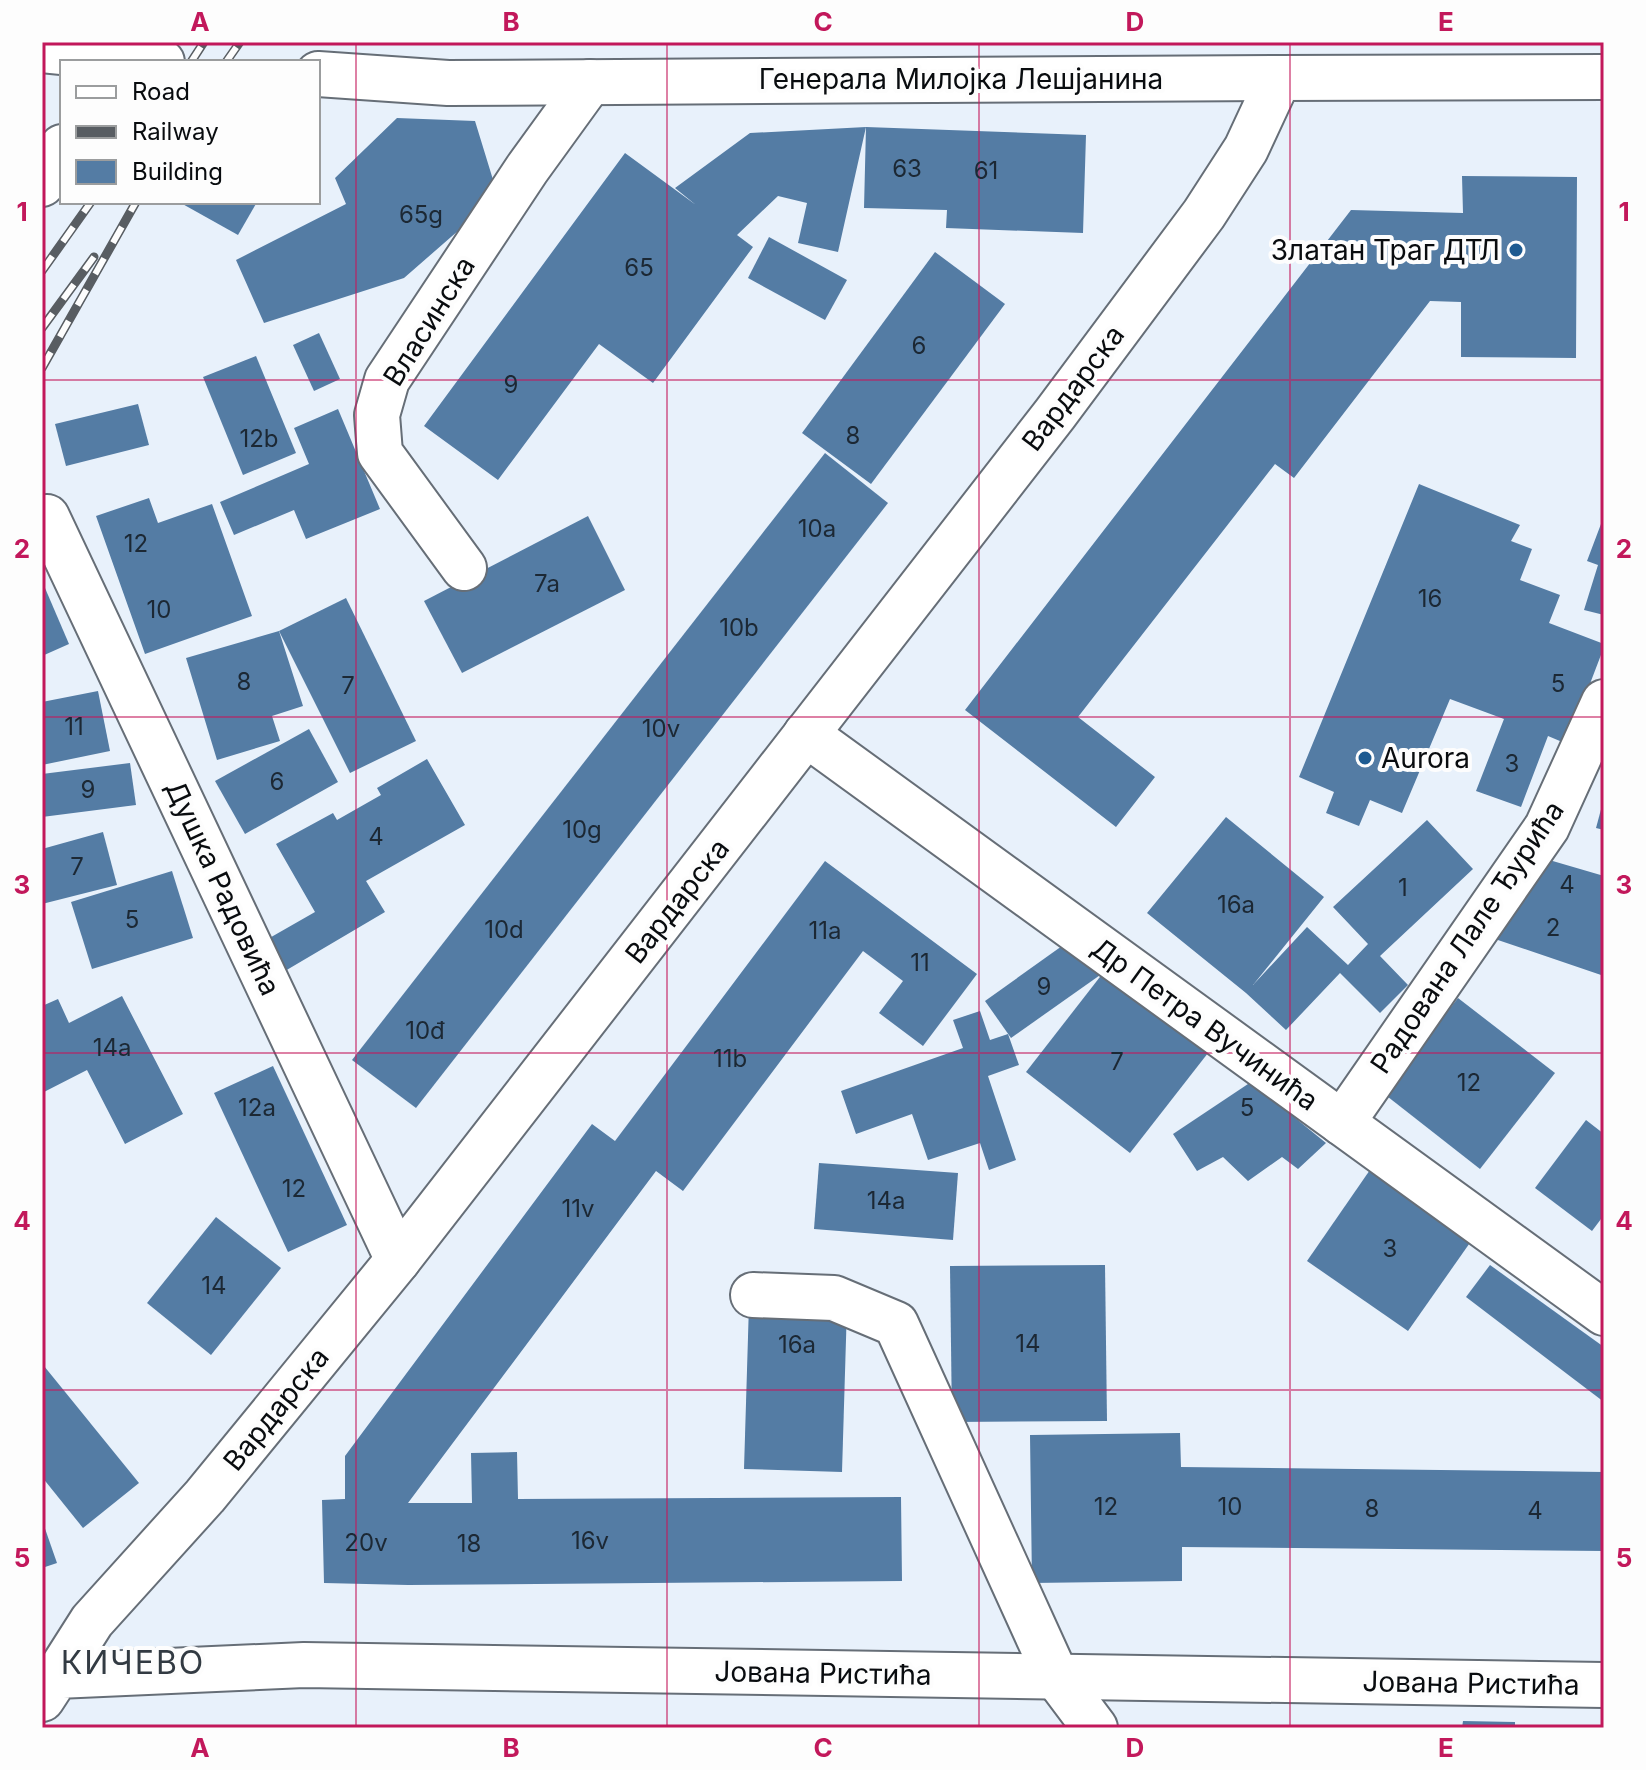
<svg xmlns="http://www.w3.org/2000/svg" width="1646" height="1770" font-family="Inter,sans-serif">
  <style>
    .building { fill: #547ca4 }
    .lines { fill: none; stroke-linecap: round; stroke-linejoin: round }
    .minor-casing { stroke: #666e77; stroke-width: 48 }
    .major-casing { stroke: #666e77; stroke-width: 48 }
    .minor { stroke: #fff; stroke-width: 44 }
    .major { stroke: #fff; stroke-width: 44 }
    .rail-casing { stroke: #585d62; stroke-width: 9 }
    .rail { stroke: #fdfdfd; stroke-width: 6; stroke-dasharray: 18; stroke-linecap: butt }
    .grid { fill: none; stroke: #c2185b; stroke-width: 2; stroke-opacity: 0.55 }
    .poi-dot { fill: #1e5b91; stroke: #fdfdfd; stroke-width: 3 }
    .labels { text-anchor: middle; stroke-width: 8; stroke-linejoin: round; paint-order: stroke }
    .number-label { font-size: 24px; fill: #1c2834 }
    .street-label { font-size: 28px; fill: #090c0f; stroke: #fdfdfd }
    .poi-label { font-size: 28px; fill: #090c0f; stroke: #fdfdfd; text-anchor: end }
    .quarter-label { font-size: 32px; letter-spacing: 2px; fill: #323a42; stroke: #fdfdfd }
    .neatline { fill: none; stroke: #c2185b; stroke-width: 3 }
    .grid-label { font-size: 26px; text-anchor: middle; font-weight: bold; fill: #c2185b }
  </style>
  <rect width="100%" height="100%" fill="#e8f1fb"/>
  <g class="building">
    <polygon points="397,118 475,121 498,196 404,278 264,323 236,260 346,204 335,178"/>
    <polygon points="866,127 1086,135 1083,233 946,228 947,210 864,208"/>
    <polygon points="866,127 838,252 798,243 807,203 778,196 737,235 753,247 653,383 599,344 498,480 424,426 625,153 696,205 675,188 750,133"/>
    <polygon points="1462,176 1577,177 1576,358 1461,357 1461,302 1430,301 1294,478 1275,464 1078,717 1155,777 1116,827 965,710 1351,210 1463,213"/>
    <polygon points="179,202 257,202 238,235"/>
    <polygon points="769,237 847,280 825,320 748,278"/>
    <polygon points="935,252 1005,304 871,484 802,433"/>
    <polygon points="319,333 340,379 314,391 293,345"/>
    <polygon points="256,356 296,453 243,475 203,377"/>
    <polygon points="138,404 149,445 66,466 55,424"/>
    <polygon points="338,409 380,509 306,539 294,510 234,535 220,502 309,464 294,428"/>
    <polygon points="825,453 888,503 416,1108 352,1060"/>
    <polygon points="1419,484 1520,525 1511,541 1532,549 1520,580 1560,595 1549,623 1604,644 1604,647 1567,744 1548,736 1521,807 1476,791 1504,719 1450,699 1402,813 1370,800 1359,826 1326,813 1334,792 1299,777"/>
    <polygon points="149,498 158,523 212,504 252,616 145,654 96,516"/>
    <polygon points="588,516 625,590 462,673 424,601"/>
    <polygon points="1604,516 1604,615 1584,610 1598,565 1587,561"/>
    <polygon points="42,581 69,644 42,656"/>
    <polygon points="346,598 416,741 350,773 279,631"/>
    <polygon points="279,631 303,706 272,716 280,741 217,760 186,658"/>
    <polygon points="98,691 110,751 42,765 42,702"/>
    <polygon points="309,729 338,782 245,834 215,781"/>
    <polygon points="427,759 465,825 366,881 385,912 285,971 266,940 315,912 276,844 333,813 337,820 381,795 377,788"/>
    <polygon points="130,763 136,805 42,817 42,774"/>
    <polygon points="1603,802 1604,802 1604,830 1596,828"/>
    <polygon points="1226,817 1324,897 1253,985 1307,927 1348,965 1368,944 1333,907 1427,820 1473,869 1380,956 1408,985 1380,1013 1340,973 1286,1030 1246,993 1147,913"/>
    <polygon points="103,832 117,885 42,904 42,849"/>
    <polygon points="1539,857 1604,876 1604,976 1492,938 1528,895"/>
    <polygon points="825,861 977,974 923,1046 879,1013 903,981 863,951 683,1191 656,1171 408,1503 472,1503 471,1453 517,1452 518,1499 901,1497 902,1581 408,1585 324,1583 322,1500 345,1499 345,1456 592,1124 615,1141"/>
    <polygon points="172,871 193,938 92,969 71,902"/>
    <polygon points="1076,936 1103,973 1011,1038 985,1001"/>
    <polygon points="1103,973 1208,1053 1130,1153 1026,1072"/>
    <polygon points="122,996 183,1114 125,1144 87,1070 42,1093 42,1006 58,999 69,1023"/>
    <polygon points="1458,998 1555,1073 1480,1169 1383,1093"/>
    <polygon points="980,1011 990,1040 1008,1034 1019,1065 988,1076 1016,1160 989,1170 980,1143 928,1160 912,1114 856,1134 841,1091 963,1048 953,1020"/>
    <polygon points="273,1066 347,1225 288,1252 214,1093"/>
    <polygon points="1251,1082 1326,1143 1298,1169 1282,1157 1248,1181 1223,1157 1197,1171 1173,1134"/>
    <polygon points="1586,1120 1604,1134 1604,1215 1592,1231 1535,1188"/>
    <polygon points="819,1163 958,1173 953,1240 814,1229"/>
    <polygon points="1372,1167 1474,1237 1408,1331 1307,1261"/>
    <polygon points="216,1217 281,1268 211,1355 147,1303"/>
    <polygon points="1105,1265 1107,1421 952,1422 950,1266"/>
    <polygon points="1490,1265 1604,1347 1604,1402 1466,1297"/>
    <polygon points="749,1304 847,1306 842,1472 744,1469"/>
    <polygon points="44,1366 139,1483 83,1528 42,1477"/>
    <polygon points="1180,1433 1181,1467 1604,1472 1604,1551 1182,1547 1182,1581 1032,1583 1030,1435"/>
    <polygon points="42,1520 57,1563 42,1568"/>
    <polygon points="1463,1721 1515,1722 1515,1728 1462,1728"/>
  </g>
  <g class="lines">
    <defs>
      <g id="minor">
        <polyline points="42,50 162,62"/>
        <polyline points="318,74 448,83 1279,78"/>
        <polyline points="42,184 62,147"/>
        <polyline points="47,517 398,1260"/>
        <polyline points="464,568 380,453 377,415 387,380 527,169 590,82"/>
        <polyline points="806,734 1604,1313"/>
        <polyline points="1342,1123 1547,827 1604,702"/>
        <polyline points="753,1295 834,1298 896,1324 1056,1676 1095,1728"/>
        <polyline points="42,1699 57,1676 304,1665 1604,1685"/>
      </g>
      <polyline id="major" points="42,1679 57,1676 92,1621 205,1496 398,1260 1055,414 1204,214 1246,149 1279,78 1604,77"/>
    </defs>
    <use href="#minor" class="minor-casing"/>
    <use href="#major" class="major-casing"/>
    <use href="#minor" class="minor"/>
    <use href="#major" class="major"/>
    <defs>
      <g id="rail">
        <polyline points="191,62 204,42"/>
        <polyline points="226,62 240,42"/>
        <polyline points="42,271 91,202"/>
        <polyline points="42,328 94,257"/>
        <polyline points="42,368 136,202"/>
      </g>
    </defs>
    <use href="#rail" class="rail-casing"/>
    <use href="#rail" class="rail"/>
  </g>
  <path class="grid" d="M 356,42 L 356,1728M 667,42 L 667,1728M 979,42 L 979,1728M 1290,42 L 1290,1728M 42,380 L 1604,380M 42,717 L 1604,717M 42,1053 L 1604,1053M 42,1390 L 1604,1390"/>
  <g class="poi-dot">
    <circle cx="1516" cy="250" r="8"/>
    <circle cx="1365" cy="758" r="8"/>
  </g>
  <g class="labels">
    <g class="number-label">
      <text x="907" y="177">63</text>
      <text x="986" y="179">61</text>
      <text x="421" y="223">65g</text>
      <text x="639" y="276">65</text>
      <text x="919" y="354">6</text>
      <text x="511" y="393">9</text>
      <text x="853" y="444">8</text>
      <text x="259" y="447">12b</text>
      <text x="817" y="537">10a</text>
      <text x="136" y="552">12</text>
      <text x="547" y="592">7a</text>
      <text x="1430" y="607">16</text>
      <text x="159" y="618">10</text>
      <text x="739" y="636">10b</text>
      <text x="244" y="690">8</text>
      <text x="1558" y="692">5</text>
      <text x="348" y="694">7</text>
      <text x="74" y="735">11</text>
      <text x="661" y="737">10v</text>
      <text x="1512" y="772">3</text>
      <text x="277" y="790">6</text>
      <text x="88" y="798">9</text>
      <text x="582" y="838">10g</text>
      <text x="376" y="845">4</text>
      <text x="77" y="875">7</text>
      <text x="1567" y="893">4</text>
      <text x="1403" y="896">1</text>
      <text x="1236" y="913">16a</text>
      <text x="132" y="928">5</text>
      <text x="1553" y="936">2</text>
      <text x="504" y="938">10d</text>
      <text x="825" y="939">11a</text>
      <text x="920" y="971">11</text>
      <text x="1044" y="995">9</text>
      <text x="425" y="1039">10đ</text>
      <text x="112" y="1056">14a</text>
      <text x="730" y="1067">11b</text>
      <text x="1117" y="1070">7</text>
      <text x="1469" y="1091">12</text>
      <text x="257" y="1116">12a</text>
      <text x="1247" y="1116">5</text>
      <text x="294" y="1197">12</text>
      <text x="886" y="1209">14a</text>
      <text x="578" y="1217">11v</text>
      <text x="1390" y="1257">3</text>
      <text x="214" y="1294">14</text>
      <text x="1028" y="1352">14</text>
      <text x="797" y="1353">16a</text>
      <text x="1106" y="1515">12</text>
      <text x="1230" y="1515">10</text>
      <text x="1372" y="1517">8</text>
      <text x="1535" y="1519">4</text>
      <text x="590" y="1549">16v</text>
      <text x="366" y="1551">20v</text>
      <text x="469" y="1552">18</text>
    </g>
    <g class="street-label">
      <text x="961" y="89">Генерала Милојка Лешјанина</text>
      <text transform="translate(429 321) rotate(-58)" y="10">Власинска</text>
      <text transform="translate(1073 388) rotate(-53)" y="10">Вардарска</text>
      <text transform="translate(223 888) rotate(65)" y="10">Душка Радовића</text>
      <text transform="translate(677 901) rotate(-52)" y="10">Вардарска</text>
      <text transform="translate(1467 937) rotate(-56)" y="10">Радована Лале Ђурића</text>
      <text transform="translate(1205 1024) rotate(36)" y="10">Др Петра Вучинића</text>
      <text transform="translate(276 1409) rotate(-51)" y="10">Вардарска</text>
      <text transform="translate(823 1673) rotate(1)" y="10">Јована Ристића</text>
      <text transform="translate(1471 1683) rotate(1)" y="10">Јована Ристића</text>
    </g>
    <g class="poi-label">
      <text x="1500" y="260">Златан Траг ДТЛ</text>
      <text x="1381" y="768" text-anchor="start">Aurora</text>
    </g>
    <g class="quarter-label">
      <text x="133" y="1674">КИЧЕВО</text>
    </g>
  </g>
  <rect width="1646" height="1770" fill="none" stroke="#fdfdfd" stroke-width="88"/>
  <rect x="60" y="60" width="260" height="144" fill="#fdfdfd" stroke="#9b9d9e" stroke-width="2"/>
  <rect x="76" y="86" width="40" height="12" fill="#ffffff" stroke="#9b9d9e" stroke-width="2"/>
  <text x="132" y="100" font-size="24" fill="#090c0f">Road</text>
  <rect x="76" y="126" width="40" height="12" fill="#585d62" stroke="#9b9d9e" stroke-width="2"/>
  <text x="132" y="140" font-size="24" fill="#090c0f">Railway</text>
  <rect x="76" y="160" width="40" height="24" fill="#547ca4" stroke="#9b9d9e" stroke-width="2"/>
  <text x="132" y="180" font-size="24" fill="#090c0f">Building</text>
  <rect x="44" y="44" width="1558" height="1682" class="neatline"/>
  <g class="grid-label">
    <text x="200" y="31">A</text>
    <text x="511" y="31">B</text>
    <text x="823" y="31">C</text>
    <text x="1135" y="31">D</text>
    <text x="1446" y="31">E</text>
    <text x="22" y="221">1</text>
    <text x="1624" y="221">1</text>
    <text x="22" y="558">2</text>
    <text x="1624" y="558">2</text>
    <text x="22" y="894">3</text>
    <text x="1624" y="894">3</text>
    <text x="22" y="1230">4</text>
    <text x="1624" y="1230">4</text>
    <text x="22" y="1567">5</text>
    <text x="1624" y="1567">5</text>
    <text x="200" y="1757">A</text>
    <text x="511" y="1757">B</text>
    <text x="823" y="1757">C</text>
    <text x="1135" y="1757">D</text>
    <text x="1446" y="1757">E</text>
  </g>
</svg>
